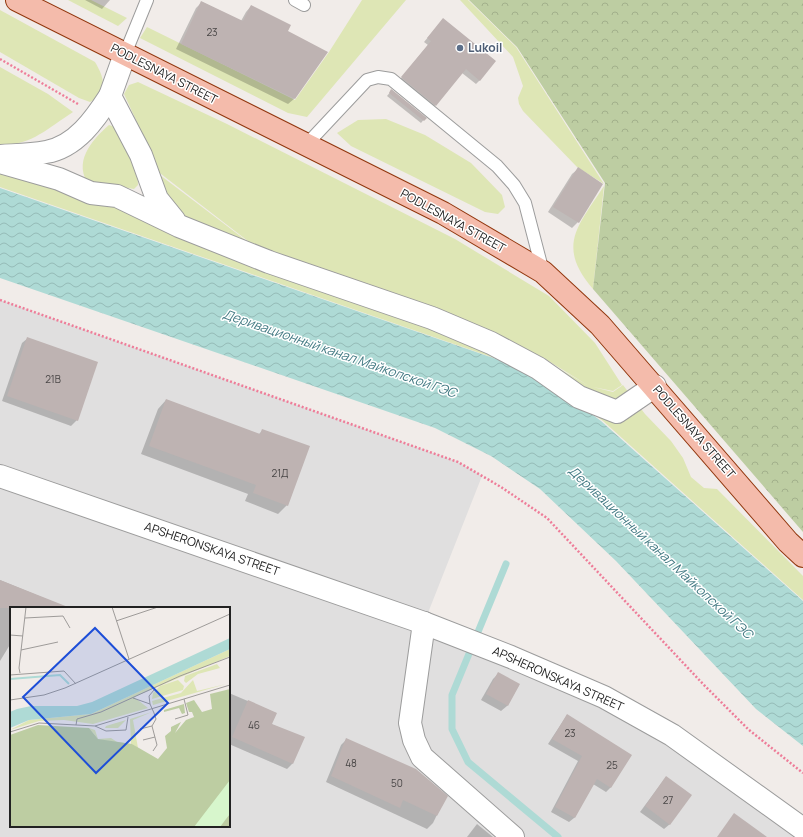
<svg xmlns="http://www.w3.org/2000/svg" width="803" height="837" font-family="Manrope,sans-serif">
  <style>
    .residential { fill: #e0dfdf; fill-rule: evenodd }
    .grass { fill: #dee6b5 }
    .forest { fill: url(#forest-crowns) }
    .water { fill: url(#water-waves) }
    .shadow { fill: #0003 }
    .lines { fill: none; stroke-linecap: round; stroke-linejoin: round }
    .stream { stroke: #aedad5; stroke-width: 7 }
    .building { fill: #beb3b2 }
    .lane-casing { stroke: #9c9c9c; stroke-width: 14 }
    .street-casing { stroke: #9c9c9c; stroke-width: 24 }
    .primary-casing { stroke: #92370e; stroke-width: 24 }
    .path { stroke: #ee7d99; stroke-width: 2.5; stroke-dasharray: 2 2; stroke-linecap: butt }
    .lane { stroke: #fff; stroke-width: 12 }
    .street { stroke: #fff; stroke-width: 22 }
    .primary { stroke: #f4bbab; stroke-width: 22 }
    .service-dot { fill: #5c6f8a; stroke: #fff; stroke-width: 1.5 }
    .labels { text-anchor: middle; stroke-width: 3; stroke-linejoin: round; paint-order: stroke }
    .number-label { font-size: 10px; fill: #494646 }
    .service-label { font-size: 12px; font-weight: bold; fill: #4e5e75; stroke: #fff; text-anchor: start }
    .street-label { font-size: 12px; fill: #222; stroke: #fff }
    .water-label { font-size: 13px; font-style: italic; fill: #447b84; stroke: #fff }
    .inset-river { fill: none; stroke: #aedad5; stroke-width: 2 }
    .inset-road { fill: none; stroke: #9e9b99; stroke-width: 1 }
    .view { fill: #1d4ed8; fill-opacity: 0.15; stroke: #1d4ed8; stroke-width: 2 }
    .inset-edge { fill: none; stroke: #222; stroke-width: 2 }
  </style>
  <defs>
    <pattern id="forest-crowns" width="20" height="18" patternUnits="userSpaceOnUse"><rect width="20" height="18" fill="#bdcda2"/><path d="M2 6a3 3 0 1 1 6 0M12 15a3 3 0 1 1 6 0" fill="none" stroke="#a2b08b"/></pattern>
    <pattern id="water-waves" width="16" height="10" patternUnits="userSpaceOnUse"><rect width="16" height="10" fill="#aedad5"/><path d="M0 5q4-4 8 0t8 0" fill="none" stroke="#95bbb7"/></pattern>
  </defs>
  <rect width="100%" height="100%" fill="#f1ece9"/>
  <path class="residential" d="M 0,300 L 458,462 L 482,476 L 424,623 L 604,697 L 803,837 L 0,837 ZM 11,608 L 229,608 L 229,826 L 11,826 Z"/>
  <g class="grass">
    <polygon points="68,0 91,0 127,18 118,26"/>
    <polygon points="362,0 406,0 307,117 288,113 140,38 147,27 295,100 329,52"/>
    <polygon points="460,0 468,0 516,47 604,184 577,167 523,111 519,104 518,98 523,86 513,57"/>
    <path d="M 0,10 L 95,62 C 104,77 109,93 90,102 L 79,98 L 0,52 Z"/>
    <path d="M 0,67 L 48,94 L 73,112 C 48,128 31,146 0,145 Z"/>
    <path d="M 138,82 L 227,124 L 455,239 L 549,296 L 595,343 L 622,385 L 613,391 L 593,387 L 613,392 L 623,385 L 645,414 L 671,441 L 683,458 L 691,477 L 704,488 L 717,489 L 803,576 L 803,600 L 603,421 L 560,390 L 503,361 L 0,187 L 0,172 L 123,206 L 159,223 L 152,169 L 256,248 L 541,358 L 589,386 L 542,357 L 448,315 L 257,248 L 152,167 C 147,141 135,118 124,94 L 129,85 Z"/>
    <polygon points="386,119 425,135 471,163 502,195 505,207 498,214 485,212 351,146 337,133 358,120"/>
    <path d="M 109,125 L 121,129 L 137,164 L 138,185 L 134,189 L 117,186 L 90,186 C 72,163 91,141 109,125 Z"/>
    <path d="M 604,186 L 593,289 C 556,246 578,226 604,186 Z"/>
  </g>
  <polygon class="forest" points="469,0 803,0 803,532 593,289 605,183 517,47"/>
  <polygon class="water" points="0,188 502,361 559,390 601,421 803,601 803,746 756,709 616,561 540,489 491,456 435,428 0,278"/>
  <g class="shadow">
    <polygon points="85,0 110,0 102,9"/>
    <polygon points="202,2 241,21 246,12 251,6 287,31 294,99 288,104 176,49 196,8"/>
    <polygon points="440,23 480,80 476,84 462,73 432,109 398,82 428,45 424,42"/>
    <polygon points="392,90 425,118 421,123 387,96"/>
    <polygon points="578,169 578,222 572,228 548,212 572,174"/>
    <polygon points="28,338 77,420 71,426 2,401 22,343"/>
    <polygon points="166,400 258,435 263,430 287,505 278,514 245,501 248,494 141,454 158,409"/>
    <polygon points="0,580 68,608 11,608 11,643 0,661"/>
    <polygon points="498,674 519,685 507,706 501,711 481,700 493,679"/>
    <polygon points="229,693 276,713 271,724 303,738 292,764 287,769 229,744 231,734 229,733"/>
    <polygon points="567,715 611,787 606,792 593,784 574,818 569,822 551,812 578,761 548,744"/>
    <polygon points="347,739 446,796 433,823 427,829 326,782 341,745"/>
    <polygon points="666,777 670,824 664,829 640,812"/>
    <polygon points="477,824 493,837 467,837"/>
  </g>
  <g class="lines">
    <polyline class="stream" points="506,564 452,695 452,729 468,762 558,837"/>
  </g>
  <g class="building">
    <polygon points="201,1 243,21 251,5 291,25 288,31 328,52 295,99 181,44"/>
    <polygon points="443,18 496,61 480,81 466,69 436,106 401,77 431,41 427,38"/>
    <polygon points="391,89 427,118 424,121 389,93"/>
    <polygon points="578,167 603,184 579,223 553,207"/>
    <polygon points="27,337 98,362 78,421 7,396"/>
    <polygon points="166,399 260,434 262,429 310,446 288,506 253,493 256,485 149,446"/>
    <polygon points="0,580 68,607 68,608 0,608"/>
    <polygon points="498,672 520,684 508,706 486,694"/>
    <polygon points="248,700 277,713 272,724 305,737 293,764 232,737"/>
    <polygon points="567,714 632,755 611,788 597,779 575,818 555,807 582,756 552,739"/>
    <polygon points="346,738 416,769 448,796 437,816 403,800 400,808 331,776"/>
    <polygon points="666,776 692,795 670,825 645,806"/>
    <polygon points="734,813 767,837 717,837"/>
  </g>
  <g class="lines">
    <defs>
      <g id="lane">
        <polyline points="295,0 304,5"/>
        <polyline points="125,54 147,0"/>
        <polyline points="306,145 367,80 378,77 391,79 497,166 514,185 525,203 543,272"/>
      </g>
      <g id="street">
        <polyline points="125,54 110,96 141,155 157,199 174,220"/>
        <path d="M 0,156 C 15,155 31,155 46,152 C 76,147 95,119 110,96"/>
        <polyline points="0,162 59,179 91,193 117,196 179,226 269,262 432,318 491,343 538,368 579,397 617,412 655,386"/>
        <polyline points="0,476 424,623 511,657 604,697 672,735 803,829"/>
        <polyline points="424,623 410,723 414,740 422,757 513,837"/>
      </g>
      <polyline id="primary" points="17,0 443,213 543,272 600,325 788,542 803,556"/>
    </defs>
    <use href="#lane" class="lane-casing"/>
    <use href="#street" class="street-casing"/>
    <use href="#primary" class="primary-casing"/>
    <g class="path">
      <polyline points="0,59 78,104"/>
      <polyline points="0,300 458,462 501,487 547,518 703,684 749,730 803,773"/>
    </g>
    <use href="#lane" class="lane"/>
    <use href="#street" class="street"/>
    <use href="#primary" class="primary"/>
  </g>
  <circle class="service-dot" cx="460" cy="48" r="4"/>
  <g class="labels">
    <g class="number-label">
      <text x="212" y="36">23</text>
      <text x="53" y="383">21В</text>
      <text x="280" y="477">21Д</text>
      <text x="254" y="729">46</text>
      <text x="570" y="737">23</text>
      <text x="351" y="767">48</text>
      <text x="612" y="769">25</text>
      <text x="397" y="787">50</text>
      <text x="668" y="804">27</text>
    </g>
    <g class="service-label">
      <text x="468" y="52">Lukoil</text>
    </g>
    <g class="street-label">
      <text transform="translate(164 74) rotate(27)" y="4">PODLESNAYA STREET</text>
      <text transform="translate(453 221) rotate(29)" y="4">PODLESNAYA STREET</text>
      <text transform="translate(694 432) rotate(49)" y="4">PODLESNAYA STREET</text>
      <text transform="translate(212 549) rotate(19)" y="4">APSHERONSKAYA STREET</text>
      <text transform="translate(558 679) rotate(24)" y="4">APSHERONSKAYA STREET</text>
    </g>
    <g class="water-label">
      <text transform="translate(340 353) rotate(19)" y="5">Деривационный канал Майкопской ГЭС</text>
      <text transform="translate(661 552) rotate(43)" y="5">Деривационный канал Майкопской ГЭС</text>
    </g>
  </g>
  <g transform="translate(10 607)">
    <rect width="220" height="220" fill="#f1ece9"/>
    <path d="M 220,42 L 220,49 L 124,90 L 138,101 L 83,117 L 54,113 L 29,114 L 0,123 L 19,113 L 81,107 ZM 207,57 L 210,61 L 188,67 L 176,76 L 174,74 L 175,69 ZM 168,73 L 174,79 L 173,83 L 142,92 L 143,86 L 150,79 ZM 183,73 L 187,84 L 216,77 L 143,98 L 142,94 L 171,86 ZM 142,105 L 123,113 L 128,141 L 122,137 L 107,137 L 88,132 L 79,121 L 85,123 L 88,132 L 101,131 L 107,135 L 121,137 L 120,112 ZM 116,113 L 108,121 L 95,121 L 96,119 Z" fill="#dee6b5"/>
    <path d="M 220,82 L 220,220 L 0,220 L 0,128 L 28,118 L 79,121 L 88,132 L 122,137 L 148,152 L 157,141 L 155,129 L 161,124 L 161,120 L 171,115 L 165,126 L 176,113 L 184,110 L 182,105 L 179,105 L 176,96 L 184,93 L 192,105 L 202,102 L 200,87 ZM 174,97 L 175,106 L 172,107 L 169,101 L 154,105 L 154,103 Z" fill="#bdcda2"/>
    <path d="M 220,173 L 220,207 L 216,212 L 210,220 L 184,220 Z" fill="#d7f6cc"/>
    <path d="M 220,31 L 220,42 L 81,107 L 19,113 L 0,121 L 0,105 L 7,102 L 21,99 L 67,99 L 82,95 Z" fill="#aedad5"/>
    <path class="inset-river" d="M 0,72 L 50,68 L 59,77"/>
    <path class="inset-road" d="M 102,0 L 119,52M 15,11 L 53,9 L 60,21M 106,14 L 148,0M 0,28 L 13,29M 11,43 L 48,35M 10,66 L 9,61 L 16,0M 0,68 L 54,64 L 66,77M 123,91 L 140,97 L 144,106 L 146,112 L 142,119 L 147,138 L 143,144M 0,93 L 34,88 L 55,81 L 220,7M 140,97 L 139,89 L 144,83M 165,112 L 178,108 L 174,92M 66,118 L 67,112 L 91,105 L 170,69 L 220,50M 85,119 L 96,124 L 116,123 L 118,110M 130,122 L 142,119M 0,125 L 29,116 L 85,119 L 220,78M 133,133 L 145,130"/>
    <path class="view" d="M 85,21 L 158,96 L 86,166 L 13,90 Z"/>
    <rect width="220" height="220" class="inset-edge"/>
  </g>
</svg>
